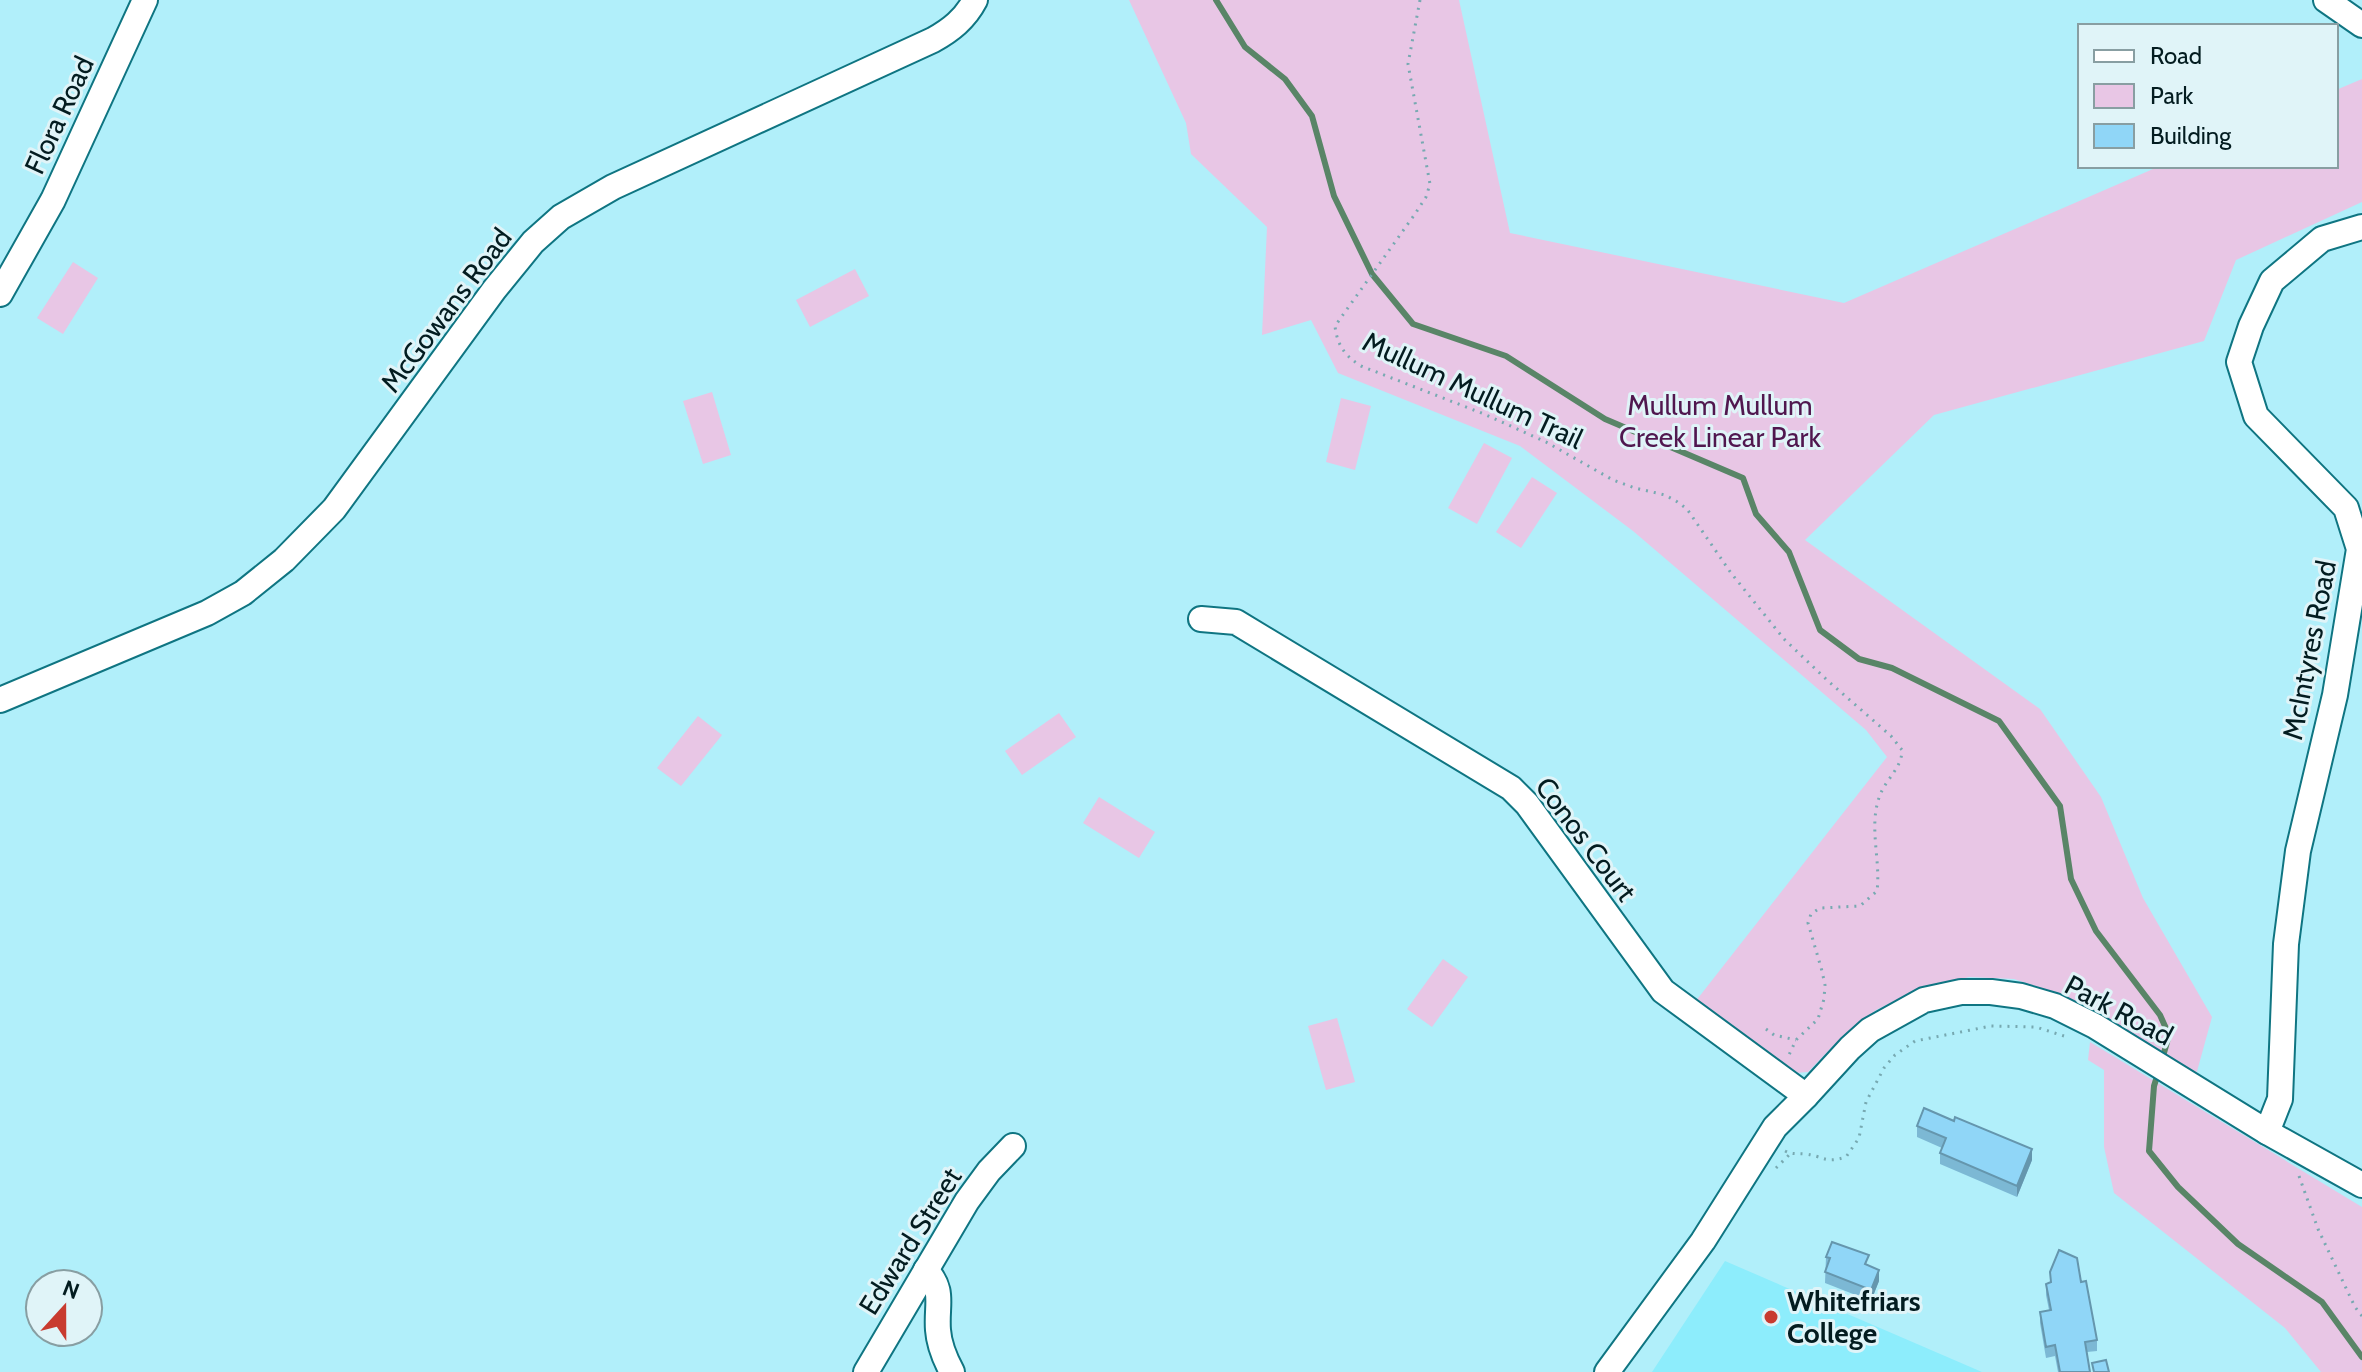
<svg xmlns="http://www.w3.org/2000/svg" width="2362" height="1372" font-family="Cabin,sans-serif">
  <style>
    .built { fill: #8dedfc }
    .green { fill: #e8c6e5 }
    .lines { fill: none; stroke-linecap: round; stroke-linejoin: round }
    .stream { stroke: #598567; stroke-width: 6 }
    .minor-casing { stroke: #0f7582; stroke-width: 28 }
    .path { stroke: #77a9b1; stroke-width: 3; stroke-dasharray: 2 6; stroke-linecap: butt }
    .minor { stroke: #fff; stroke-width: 24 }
    .wall { fill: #7cb8d4 }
    .shaded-wall { fill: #6596ad }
    .building { fill: #90d6f7; stroke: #6596ad; stroke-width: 2 }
    .poi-dot { fill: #c83b2f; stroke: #e0f4f8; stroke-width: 3 }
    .labels { text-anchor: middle; stroke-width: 6; stroke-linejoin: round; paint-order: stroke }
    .street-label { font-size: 28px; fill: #031c20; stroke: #e0f4f8 }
    .park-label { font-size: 28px; fill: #50174f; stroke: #e0f4f8 }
    .poi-label { font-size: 28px; font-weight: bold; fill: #031c20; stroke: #e0f4f8; text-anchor: start }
  </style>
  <rect width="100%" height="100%" fill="#b1effa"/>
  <polygon class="built" points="1725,1261 1982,1372 1652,1372"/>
  <g class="green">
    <polygon points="1129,0 1459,0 1510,233 1844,303 2160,166 2336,166 2336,90 2362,79 2362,202 2236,260 2204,341 1934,415 1805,540 2040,709 2101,797 2143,898 2212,1017 2196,1075 2103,1017 2053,992 2014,979 1969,977 1917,990 1876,1010 1832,1047 1808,1072 1795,1073 1695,1002 1887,757 1866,730 1633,531 1520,446 1338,373 1311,320 1262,335 1267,227 1191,154 1186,123"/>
    <polygon points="73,262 98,278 63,334 37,318"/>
    <polygon points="855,269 869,296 810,327 796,300"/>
    <polygon points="712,392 731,455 703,464 683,401"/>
    <polygon points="1341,398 1371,406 1355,470 1326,462"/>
    <polygon points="1484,443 1512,458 1477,524 1448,508"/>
    <polygon points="1532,477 1557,493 1521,548 1496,532"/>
    <polygon points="1059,713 1076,737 1022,775 1005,751"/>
    <polygon points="698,716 722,735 681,786 657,768"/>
    <polygon points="1099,797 1155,832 1139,858 1083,823"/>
    <polygon points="1443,959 1468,977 1432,1027 1407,1009"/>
    <polygon points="1337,1018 1355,1082 1326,1090 1308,1026"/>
    <polygon points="2090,1042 2362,1207 2362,1372 2321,1372 2285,1328 2114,1193 2104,1147 2104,1070 2088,1060"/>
  </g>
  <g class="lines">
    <g class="stream">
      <polyline points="1216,0 1245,47 1285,79 1312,116 1334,196 1372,274 1413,324 1506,356 1605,419 1743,478 1756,514 1789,552 1820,630 1859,659 1892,668 1999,721 2060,806 2071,879 2096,931 2160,1015 2169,1035 2162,1060"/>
      <polyline points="2159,1070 2154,1086 2149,1151 2178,1187 2238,1244 2322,1302 2362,1357"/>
    </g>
    <defs>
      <g id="minor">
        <polyline points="2326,0 2362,25"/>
        <polyline points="0,294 53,200 145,0"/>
        <polyline points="1201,619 1236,622 1511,788 1527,804 1663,991 1806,1096"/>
        <path d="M 0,700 L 207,613 L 243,593 L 284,560 L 334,509 L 494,290 L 533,242 L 561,217 L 613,187 L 933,40 C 951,30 965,19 975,0"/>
        <polyline points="2267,1132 2280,1099 2286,944 2298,851 2335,695 2359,549 2346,508 2256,416 2239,362 2251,326 2272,281 2322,239 2362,227"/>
        <path d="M 926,1270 C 945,1291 936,1304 938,1330 C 939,1345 945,1359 952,1372"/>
        <polyline points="866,1372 967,1201 989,1171 1013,1146"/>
        <polyline points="1607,1372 1703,1241 1775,1127 1806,1096 1850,1048 1870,1030 1924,1000 1961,992 1991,992 2021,996 2055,1006 2095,1026 2267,1132 2362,1185"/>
      </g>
    </defs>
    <use href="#minor" class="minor-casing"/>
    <g class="path">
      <path d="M 1420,0 L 1408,64 L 1430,184 L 1426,197 L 1415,214 L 1335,326 C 1337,345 1345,356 1361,366 L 1484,414 L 1546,442 L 1613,480 L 1635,488 L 1665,495 L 1676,501 L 1687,509 L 1731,573 L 1784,639 L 1827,680 L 1891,736 L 1902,750 C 1902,768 1886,779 1880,795 C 1868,826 1881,860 1877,891 L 1860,906 L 1820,908 L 1811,914 L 1808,923 L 1822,971 L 1825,985 L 1824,999 L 1818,1019 L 1796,1040 L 1788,1057"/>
      <polyline points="1766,1029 1774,1035 1796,1040"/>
      <path d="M 1785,1151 C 1793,1155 1797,1153 1805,1154 C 1824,1156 1824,1164 1846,1157 L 1859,1138 L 1866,1102 L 1884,1068 L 1895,1055 L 1915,1041 L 1991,1026 L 2036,1027 L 2064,1036"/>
      <polyline points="1776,1168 1790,1154"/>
      <polyline points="2299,1176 2318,1229 2355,1307 2362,1316"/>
    </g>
    <use href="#minor" class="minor"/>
  </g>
  <g class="wall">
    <polygon points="1917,1126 2032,1160 2017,1197 1940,1164 1940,1153 1942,1148 1917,1137"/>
    <polygon points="1826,1257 1869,1265 1879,1281 1871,1301 1825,1283"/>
    <polygon points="2050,1272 2081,1282 2097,1340 2097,1351 2087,1352 2090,1372 2058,1372 2055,1356 2046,1358 2040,1323 2040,1312 2049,1310 2046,1295 2046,1284 2050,1282"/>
  </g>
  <g class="shaded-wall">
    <polygon points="2032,1149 2032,1160 2017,1197 2017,1186"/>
    <polygon points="1879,1270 1879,1281 1871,1301 1871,1290"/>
  </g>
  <g class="building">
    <polygon points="1924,1108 1954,1121 1955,1117 2032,1149 2017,1186 1940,1153 1946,1138 1917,1126"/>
    <polygon points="1832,1242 1869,1255 1865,1264 1879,1270 1871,1290 1825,1272 1830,1258 1826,1257"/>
    <polygon points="2059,1250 2077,1258 2081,1282 2086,1281 2097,1340 2085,1342 2090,1372 2060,1372 2055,1345 2046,1347 2040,1312 2051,1310 2046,1284 2051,1282 2050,1272"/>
    <polygon points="2106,1360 2109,1372 2094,1372 2092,1363"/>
  </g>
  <circle class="poi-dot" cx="1771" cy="1317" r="8"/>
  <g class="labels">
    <g class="street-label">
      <text transform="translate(59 115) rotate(-65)" y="10">Flora Road</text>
      <text transform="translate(446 310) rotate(-53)" y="10">McGowans Road</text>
      <text transform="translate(1473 390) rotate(25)" y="10">Mullum Mullum Trail</text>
      <text transform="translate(2309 650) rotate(-79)" y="10">McIntyres Road</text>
      <text transform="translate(1586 839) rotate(53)" y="10">Conos Court</text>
      <text transform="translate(2119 1010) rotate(28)" y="10">Park Road</text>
      <text transform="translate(910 1241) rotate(-58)" y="10">Edward Street</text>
    </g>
    <g class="park-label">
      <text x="1720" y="415">Mullum Mullum<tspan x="1720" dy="32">Creek Linear Park</tspan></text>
    </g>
    <g class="poi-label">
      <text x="1787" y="1311">Whitefriars<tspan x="1787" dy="32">College</tspan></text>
    </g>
  </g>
  <rect x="2078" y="24" width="260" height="144" fill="#e0f4f8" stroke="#889ea2" stroke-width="2"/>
  <rect x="2094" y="50" width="40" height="12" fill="#ffffff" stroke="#889ea2" stroke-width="2"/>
  <text x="2150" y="64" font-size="24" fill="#031c20">Road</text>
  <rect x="2094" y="84" width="40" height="24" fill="#e8c6e5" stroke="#889ea2" stroke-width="2"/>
  <text x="2150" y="104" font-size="24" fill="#031c20">Park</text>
  <rect x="2094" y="124" width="40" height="24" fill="#90d6f7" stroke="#889ea2" stroke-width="2"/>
  <text x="2150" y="144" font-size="24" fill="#031c20">Building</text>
  <g transform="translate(64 1308) rotate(21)"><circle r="38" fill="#e0f4f8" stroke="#889ea2" stroke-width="2"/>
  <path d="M0-6L14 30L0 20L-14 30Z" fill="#c83b2f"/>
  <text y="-12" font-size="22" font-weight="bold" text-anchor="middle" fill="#031c20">N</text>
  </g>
</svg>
